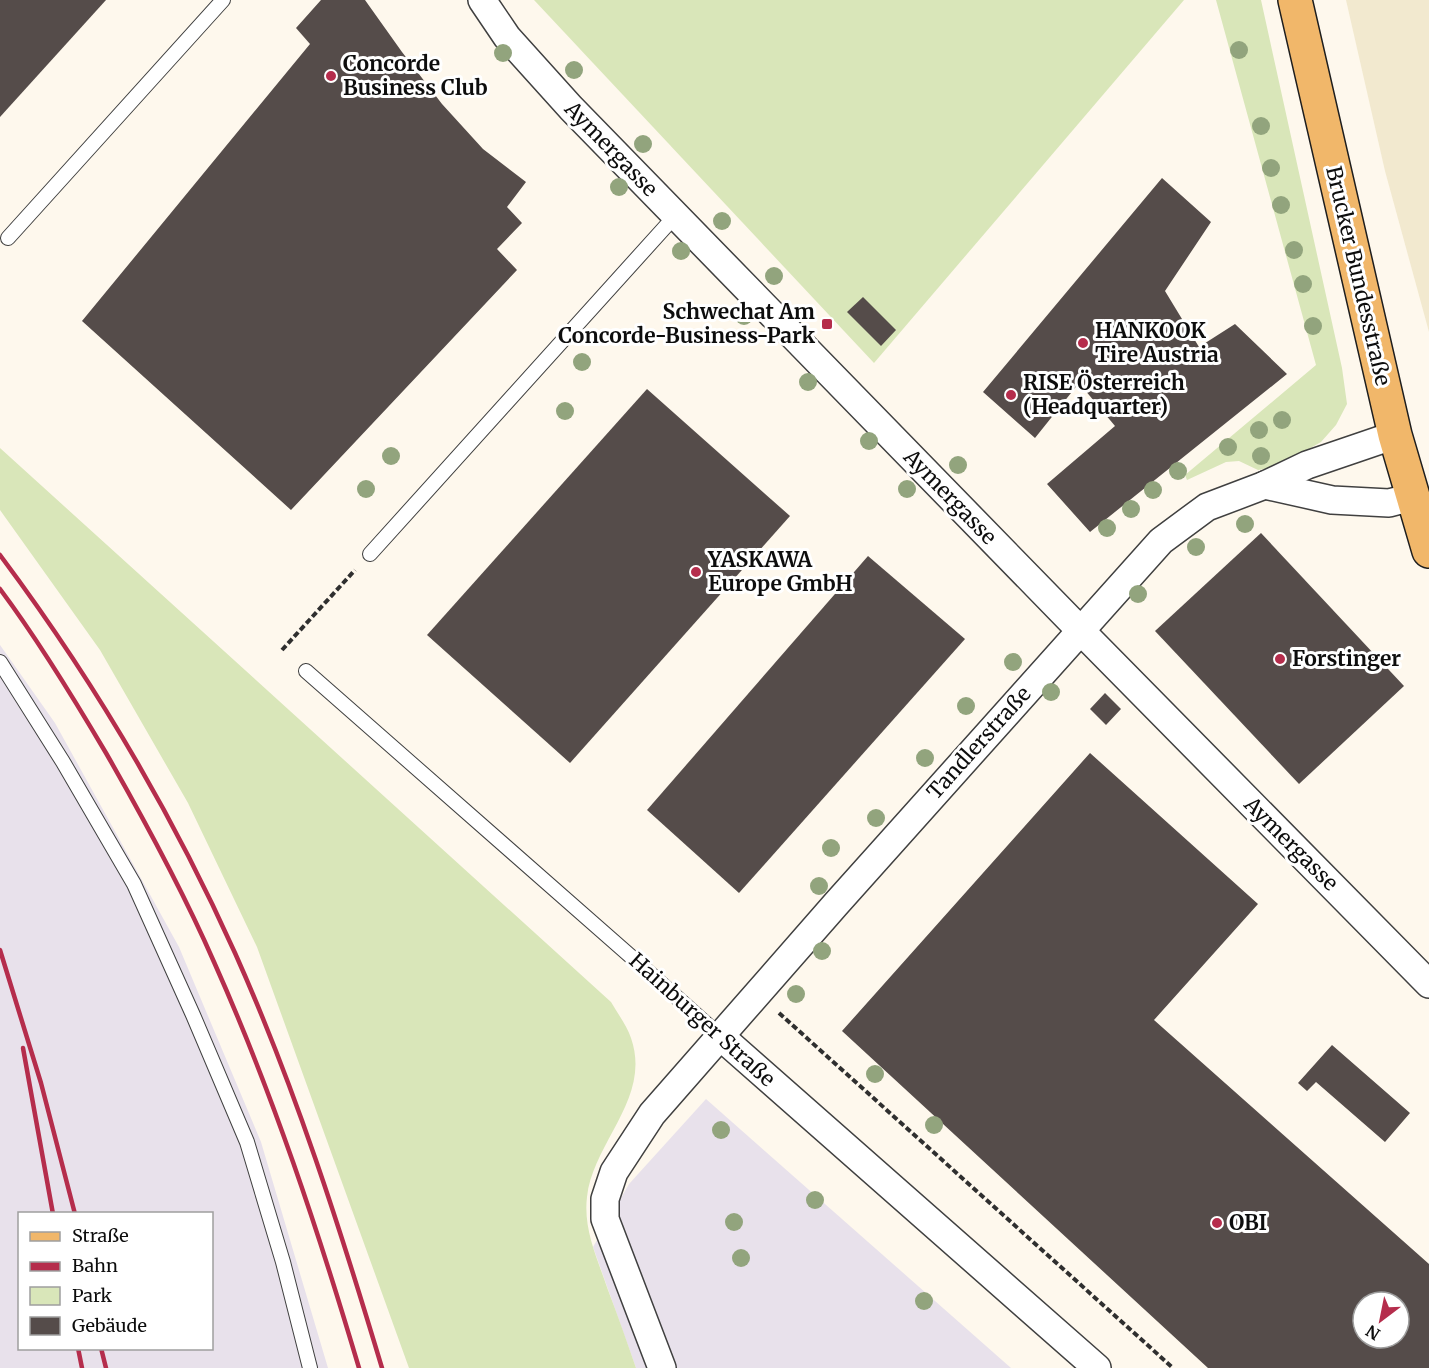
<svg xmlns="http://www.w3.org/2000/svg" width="1429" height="1368" font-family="Merriweather,serif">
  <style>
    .industrial { fill: #e8e1eb; fill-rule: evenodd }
    .farmland { fill: #f2e9cf }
    .green { fill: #d9e6b9 }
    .building { fill: #554c4a; fill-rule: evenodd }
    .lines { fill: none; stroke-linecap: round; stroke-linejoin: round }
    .lane-casing { stroke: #404040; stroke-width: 16 }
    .street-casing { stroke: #404040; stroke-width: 30 }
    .primary-casing { stroke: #1e1e1e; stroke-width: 36 }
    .path { stroke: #2f2f2f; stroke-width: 4; stroke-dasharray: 6 3; stroke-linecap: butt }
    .lane { stroke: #fff; stroke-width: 14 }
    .street { stroke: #fff; stroke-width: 27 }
    .primary { stroke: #f1b76a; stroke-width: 33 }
    .rail { stroke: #b52d4c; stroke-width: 4.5 }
    .tree { fill: #92a47d }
    .poi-dot { fill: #b52d4c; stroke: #fff; stroke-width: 2 }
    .labels { text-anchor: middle; stroke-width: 6; stroke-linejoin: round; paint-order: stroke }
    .poi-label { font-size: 21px; font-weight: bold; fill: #0d0d0d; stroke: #fff; text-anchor: start }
    .street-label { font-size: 21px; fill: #0d0d0d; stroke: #fff }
  </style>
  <rect width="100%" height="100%" fill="#fef8ed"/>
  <g class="industrial">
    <path d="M 0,645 L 55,723 L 179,947 L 261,1142 L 328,1368 L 0,1368 ZM 20,1214 L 212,1214 L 212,1348 L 20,1348 Z"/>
    <polygon points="706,1099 1011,1368 636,1368 593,1247 629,1184"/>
  </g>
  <polygon class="farmland" points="1346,0 1429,0 1429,332 1385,171"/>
  <g class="green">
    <polygon points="534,0 1184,0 874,363"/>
    <polygon points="1216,0 1261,0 1342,368 1347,404 1336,425 1321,442 1277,467 1258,470 1239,461 1226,462 1187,480 1185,475 1316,365"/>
    <path d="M 0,448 L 611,1002 C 618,1014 627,1026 631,1038 C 652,1098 593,1142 587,1197 C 583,1230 598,1260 608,1290 C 618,1316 627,1342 636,1368 L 409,1368 L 257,947 L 188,803 L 100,650 L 0,510 Z"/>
  </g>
  <g class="building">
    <polygon points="0,0 106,0 0,117"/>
    <polygon points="321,0 365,0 402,52 442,104 483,149 526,182 507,207 522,223 497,249 517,270 291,510 82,321 310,44 296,28"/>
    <polygon points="1162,178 1211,222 1165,291 1199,347 1235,324 1287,374 1090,532 1047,484 1115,426 1079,383 1035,438 983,392"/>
    <polygon points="863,297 896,330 881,346 847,312"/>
    <polygon points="647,389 790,516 570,763 427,635"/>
    <polygon points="1261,533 1404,686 1299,784 1155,631"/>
    <polygon points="868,556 965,639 739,893 647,810"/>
    <polygon points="1105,693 1121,709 1106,725 1090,709"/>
    <path d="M 1090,753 L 1258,904 L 1154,1020 L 1429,1264 L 1429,1368 L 1208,1368 L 842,1031 ZM 1363,1302 L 1399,1302 L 1399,1338 L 1363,1338 Z"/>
    <polygon points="1332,1045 1410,1113 1385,1142 1316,1082 1307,1091 1298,1083"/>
  </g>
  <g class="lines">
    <defs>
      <g id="lane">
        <polyline points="8,238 223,0"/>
        <polyline points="370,554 676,215"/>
        <polyline points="0,662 63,762 134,884 193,1015 247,1142 283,1262 310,1368"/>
        <polyline points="306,671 636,961 720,1036"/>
      </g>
      <g id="street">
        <polyline points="482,0 507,37 571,108 1080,630 1429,984"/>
        <polyline points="1265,485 1332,500 1389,503 1412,497"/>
        <polyline points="720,1036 1097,1368"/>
        <polyline points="662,1368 605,1219 605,1199 614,1172 652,1114 836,904 1161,541 1207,507 1265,485 1307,465 1395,435"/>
      </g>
      <polyline id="primary" points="1295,0 1395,435 1429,551"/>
    </defs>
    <use href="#lane" class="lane-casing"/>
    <use href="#street" class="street-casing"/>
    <use href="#primary" class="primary-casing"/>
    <g class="path">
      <polyline points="282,650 355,570"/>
      <polyline points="779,1013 1173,1368"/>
    </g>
    <use href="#lane" class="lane"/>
    <use href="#street" class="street"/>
    <use href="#primary" class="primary"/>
    <g class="rail">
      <path d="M 0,555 C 92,678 172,813 235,953 C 295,1087 340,1228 382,1368"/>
      <path d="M 0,589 C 39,641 73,697 106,753 C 145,821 183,891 214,962 C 273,1094 318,1230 359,1368"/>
      <polyline points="0,950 41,1083 75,1214"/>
      <polyline points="23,1048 53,1214"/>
      <polyline points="78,1348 82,1368"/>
      <polyline points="101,1348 106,1368"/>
    </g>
  </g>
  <g class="tree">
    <circle cx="1239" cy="50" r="9"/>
    <circle cx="503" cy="53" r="9"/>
    <circle cx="574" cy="70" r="9"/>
    <circle cx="1261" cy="126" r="9"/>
    <circle cx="643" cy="144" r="9"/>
    <circle cx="1271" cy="168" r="9"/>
    <circle cx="619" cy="187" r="9"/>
    <circle cx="1281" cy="205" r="9"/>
    <circle cx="722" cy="221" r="9"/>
    <circle cx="1294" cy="250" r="9"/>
    <circle cx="681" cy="251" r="9"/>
    <circle cx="774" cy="276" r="9"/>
    <circle cx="1303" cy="284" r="9"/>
    <circle cx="744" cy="316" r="9"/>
    <circle cx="1313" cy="326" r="9"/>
    <circle cx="582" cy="362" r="9"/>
    <circle cx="808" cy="382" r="9"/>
    <circle cx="565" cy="411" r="9"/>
    <circle cx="1282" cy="420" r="9"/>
    <circle cx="1259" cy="430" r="9"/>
    <circle cx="869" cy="441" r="9"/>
    <circle cx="1228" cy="447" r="9"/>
    <circle cx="391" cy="456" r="9"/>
    <circle cx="1261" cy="456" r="9"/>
    <circle cx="958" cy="465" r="9"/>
    <circle cx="1178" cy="471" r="9"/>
    <circle cx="366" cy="489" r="9"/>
    <circle cx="907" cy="489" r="9"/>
    <circle cx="1153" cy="490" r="9"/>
    <circle cx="1131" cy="509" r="9"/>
    <circle cx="1245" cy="524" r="9"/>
    <circle cx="1107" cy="528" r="9"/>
    <circle cx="1196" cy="547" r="9"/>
    <circle cx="1138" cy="594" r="9"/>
    <circle cx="1013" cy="662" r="9"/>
    <circle cx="1051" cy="692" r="9"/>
    <circle cx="966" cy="706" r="9"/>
    <circle cx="925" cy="758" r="9"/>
    <circle cx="876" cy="818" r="9"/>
    <circle cx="831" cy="848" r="9"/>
    <circle cx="819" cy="886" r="9"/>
    <circle cx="822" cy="951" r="9"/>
    <circle cx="796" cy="994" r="9"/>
    <circle cx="875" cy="1074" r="9"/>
    <circle cx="934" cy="1125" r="9"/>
    <circle cx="721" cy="1130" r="9"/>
    <circle cx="815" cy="1200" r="9"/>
    <circle cx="734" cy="1222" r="9"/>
    <circle cx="741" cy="1258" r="9"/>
    <circle cx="924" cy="1301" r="9"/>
  </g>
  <g class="poi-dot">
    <circle cx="331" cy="76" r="6"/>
    <rect x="821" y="318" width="12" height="12" rx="3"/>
    <circle cx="1083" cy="343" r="6"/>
    <circle cx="1011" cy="395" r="6"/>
    <circle cx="696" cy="572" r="6"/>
    <circle cx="1280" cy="659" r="6"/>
    <circle cx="1217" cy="1223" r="6"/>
  </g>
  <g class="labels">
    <g class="poi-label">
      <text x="343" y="71">Concorde<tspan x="343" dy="24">Business Club</tspan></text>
      <text x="815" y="319" text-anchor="end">Schwechat Am<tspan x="815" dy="24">Concorde-Business-Park</tspan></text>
      <text x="1095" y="338">HANKOOK<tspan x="1095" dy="24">Tire Austria</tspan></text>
      <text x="1023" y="390">RISE Österreich<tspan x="1023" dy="24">(Headquarter)</tspan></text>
      <text x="708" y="567">YASKAWA<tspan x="708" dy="24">Europe GmbH</tspan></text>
      <text x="1292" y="666">Forstinger</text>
      <text x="1229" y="1230">OBI</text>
    </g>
    <g class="street-label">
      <text transform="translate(611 149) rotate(46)" y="7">Aymergasse</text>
      <text transform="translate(1358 276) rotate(77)" y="7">Brucker Bundesstraße</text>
      <text transform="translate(950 497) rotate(46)" y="7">Aymergasse</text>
      <text transform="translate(979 743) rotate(-48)" y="7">Tandlerstraße</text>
      <text transform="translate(1291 844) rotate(45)" y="7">Aymergasse</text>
      <text transform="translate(702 1020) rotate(42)" y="7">Hainburger Straße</text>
    </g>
  </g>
  <rect x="18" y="1212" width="195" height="138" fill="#ffffff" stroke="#9e9e9e" stroke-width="1.5"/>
  <rect x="30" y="1232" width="30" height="9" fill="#f1b76a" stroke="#9e9e9e" stroke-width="1.5"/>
  <text x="72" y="1242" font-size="18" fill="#0d0d0d">Straße</text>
  <rect x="30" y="1262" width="30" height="9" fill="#b52d4c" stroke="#9e9e9e" stroke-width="1.5"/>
  <text x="72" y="1272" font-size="18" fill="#0d0d0d">Bahn</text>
  <rect x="30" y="1287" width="30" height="18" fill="#d9e6b9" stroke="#9e9e9e" stroke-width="1.5"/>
  <text x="72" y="1302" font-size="18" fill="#0d0d0d">Park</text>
  <rect x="30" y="1317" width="30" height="18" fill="#554c4a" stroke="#9e9e9e" stroke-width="1.5"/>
  <text x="72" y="1332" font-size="18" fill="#0d0d0d">Gebäude</text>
  <g transform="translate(1381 1320) rotate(212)"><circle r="28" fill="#ffffff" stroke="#9e9e9e" stroke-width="1.5"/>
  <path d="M0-4.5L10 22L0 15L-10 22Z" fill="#b52d4c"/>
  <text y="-9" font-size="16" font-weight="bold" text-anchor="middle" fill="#0d0d0d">N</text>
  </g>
</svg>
